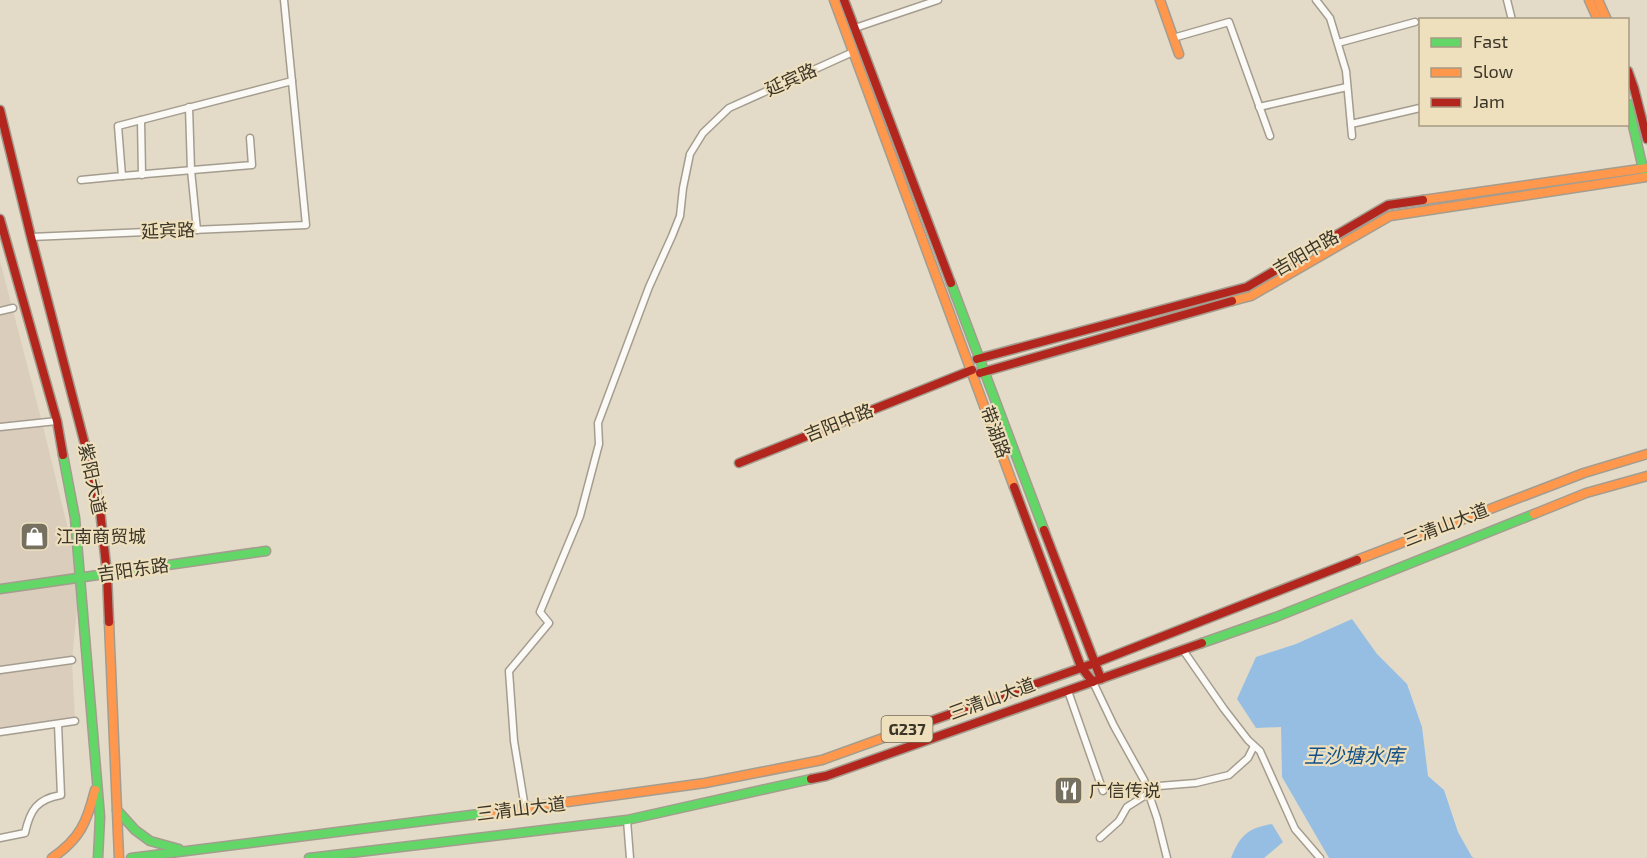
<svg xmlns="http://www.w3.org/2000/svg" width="1647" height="858" font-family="'Exo 2','Noto Sans SC',sans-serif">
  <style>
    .commercial { fill: #dacdbc }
    .water { fill: #96bee3 }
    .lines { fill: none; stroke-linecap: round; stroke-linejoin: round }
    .street-casing { stroke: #a49d8f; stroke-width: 9 }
    .fast-casing { stroke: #a49d8f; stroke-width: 11 }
    .slow-casing { stroke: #a49d8f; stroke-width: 11 }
    .jam-casing { stroke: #a49d8f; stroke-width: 11 }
    .street { stroke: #fbfaf7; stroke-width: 6 }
    .fast { stroke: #63d668; stroke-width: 8 }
    .slow { stroke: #ff974d; stroke-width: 8 }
    .jam { stroke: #b3261e; stroke-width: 8 }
    .labels { text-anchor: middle; stroke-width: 4.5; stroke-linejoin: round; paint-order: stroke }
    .shield { fill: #eedfbd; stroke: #716955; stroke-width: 1.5 }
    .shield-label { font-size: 16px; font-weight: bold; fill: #3c3629 }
    .street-label { font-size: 18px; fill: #3c3629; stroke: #eedfbd }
    .poi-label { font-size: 18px; fill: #3c3629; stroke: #eedfbd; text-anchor: start }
    .water-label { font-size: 20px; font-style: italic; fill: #115189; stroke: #eedfbd }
  </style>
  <rect width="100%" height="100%" fill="#e3dbc8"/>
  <polygon class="commercial" points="0,261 42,422 80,578 72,660 75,721 0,732"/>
  <g class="water">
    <polygon points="1352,619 1377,654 1407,684 1422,727 1428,776 1444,790 1458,832 1472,857 1474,858 1329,858 1282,777 1281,727 1256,728 1237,699 1256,657 1296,644"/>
    <path d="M 1272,824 L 1283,842 L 1264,858 L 1231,858 C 1240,835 1248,828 1272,824 Z"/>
  </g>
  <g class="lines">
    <defs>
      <g id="street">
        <polyline points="1316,0 1330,18 1346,71 1352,136"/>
        <polyline points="1507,0 1512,20"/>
        <polyline points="855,28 938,0"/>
        <polyline points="1173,38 1229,22 1270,136"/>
        <polyline points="1338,43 1415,22"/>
        <polyline points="189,107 191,170 197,230"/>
        <polyline points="1259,107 1347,87"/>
        <polyline points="141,120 142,175"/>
        <polyline points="1351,124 1420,108"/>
        <polyline points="122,176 252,165 250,138"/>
        <polyline points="81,180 122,176 118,126 292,81"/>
        <polyline points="31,237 306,225 284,0"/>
        <polyline points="0,311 13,308"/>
        <polyline points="0,427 57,421"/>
        <polyline points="1183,650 1224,709 1248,740 1260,751 1295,829 1320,858"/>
        <polyline points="0,670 72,660"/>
        <polyline points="1093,682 1114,726 1144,780 1157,818 1167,858"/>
        <polyline points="1068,691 1103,791"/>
        <polyline points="0,732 75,721"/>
        <polyline points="1146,787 1196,783 1229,775 1248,758 1254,746"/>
        <polyline points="525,808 514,741 509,671 549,623 540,612 580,516 599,444 598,423 649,287 672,236 680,216 683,188 690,154 703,133 729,108 853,52"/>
        <polyline points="627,820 630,858"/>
        <path d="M 0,838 L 25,833 C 30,810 37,799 61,795 L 58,724"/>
        <polyline points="1100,838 1119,821 1127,807 1149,793"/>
      </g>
      <g id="fast">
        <polyline points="1628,104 1643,169 1646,173"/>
        <polyline points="951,283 1044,530"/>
        <polyline points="63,455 75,518 100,817 98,858"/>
        <polyline points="0,589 266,551"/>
        <polyline points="1202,643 1276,617 1534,514"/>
        <polyline points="117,810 135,830 150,841 179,849"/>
        <polyline points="131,858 487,813"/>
        <polyline points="309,858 627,820 811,779"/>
      </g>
      <g id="slow">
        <polyline points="834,0 1014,487"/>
        <polyline points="1160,0 1179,54"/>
        <polyline points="1589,0 1598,20"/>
        <polyline points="1598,0 1607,20"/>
        <polyline points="1423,200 1647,168"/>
        <polyline points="1232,301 1251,296 1390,216 1647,177"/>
        <polyline points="1534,514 1586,493 1647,476"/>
        <polyline points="1357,560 1584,473 1647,454"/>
        <polyline points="109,622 119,858"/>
        <polyline points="487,813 705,783 822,760 908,729"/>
        <path d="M 52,858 C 80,839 87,822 95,790"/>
      </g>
      <g id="jam">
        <polyline points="844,0 951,283"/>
        <polyline points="1628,71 1634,88 1647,139"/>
        <polyline points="0,110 31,237 90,464 100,510 107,574 109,622"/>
        <polyline points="0,219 57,421 63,455"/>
        <polyline points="977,359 1247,287 1388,205 1423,200"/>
        <polyline points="980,373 1232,301"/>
        <polyline points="739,463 972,370"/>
        <polyline points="1014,487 1081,667 1093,682"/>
        <polyline points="1044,530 1101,679"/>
        <polyline points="908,729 1095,663 1357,560"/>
        <polyline points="811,779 826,776 1202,643"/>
      </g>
    </defs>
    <use href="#street" class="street-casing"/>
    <use href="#fast" class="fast-casing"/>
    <use href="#slow" class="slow-casing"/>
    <use href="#jam" class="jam-casing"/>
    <use href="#street" class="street"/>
    <use href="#fast" class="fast"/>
    <use href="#slow" class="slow"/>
    <use href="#jam" class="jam"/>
  </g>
  <defs>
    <symbol id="shop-square" viewBox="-11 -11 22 22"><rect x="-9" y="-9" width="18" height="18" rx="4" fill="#767061" stroke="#eedfbd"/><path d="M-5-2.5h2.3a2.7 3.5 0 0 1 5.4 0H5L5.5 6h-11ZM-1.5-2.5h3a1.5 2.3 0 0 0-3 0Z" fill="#fff"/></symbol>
    <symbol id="restaurant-square" viewBox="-11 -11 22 22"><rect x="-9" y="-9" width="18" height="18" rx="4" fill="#767061" stroke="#eedfbd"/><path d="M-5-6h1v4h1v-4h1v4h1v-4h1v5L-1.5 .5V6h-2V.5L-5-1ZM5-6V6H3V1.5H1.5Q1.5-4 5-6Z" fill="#fff"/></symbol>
  </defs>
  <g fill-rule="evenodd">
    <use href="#shop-square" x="18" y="520" width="33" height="33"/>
    <use href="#restaurant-square" x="1052" y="774" width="33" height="33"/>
  </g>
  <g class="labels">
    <rect class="shield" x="881.5" y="716" width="51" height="26" rx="4.5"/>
    <g class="shield-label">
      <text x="907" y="735">G237</text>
    </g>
    <g class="street-label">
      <text transform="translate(791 80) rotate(-24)" y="6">延宾路</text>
      <text transform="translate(168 231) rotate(-2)" y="6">延宾路</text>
      <text transform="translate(1306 253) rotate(-30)" y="6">吉阳中路</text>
      <text transform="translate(839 423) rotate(-22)" y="6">吉阳中路</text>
      <text transform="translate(995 432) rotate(70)" y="6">带湖路</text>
      <text transform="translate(92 479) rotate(78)" y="6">紫阳大道</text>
      <text transform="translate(1446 525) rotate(-21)" y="6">三清山大道</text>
      <text transform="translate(133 570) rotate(-8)" y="6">吉阳东路</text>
      <text transform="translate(992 699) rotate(-20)" y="6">三清山大道</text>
      <text transform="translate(521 809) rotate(-7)" y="6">三清山大道</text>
    </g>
    <g class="poi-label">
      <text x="56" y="543">江南商贸城</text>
      <text x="1089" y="797">广信传说</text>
    </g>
    <g class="water-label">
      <text x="1354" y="763">王沙塘水库</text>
    </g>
  </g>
  <rect x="1419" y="18" width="210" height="108" fill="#eedfbd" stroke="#a79b82" stroke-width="1.5"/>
  <rect x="1431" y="38" width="30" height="9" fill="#63d668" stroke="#a79b82" stroke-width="1.5"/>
  <text x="1473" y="48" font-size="18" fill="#3c3629">Fast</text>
  <rect x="1431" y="68" width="30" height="9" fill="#ff974d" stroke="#a79b82" stroke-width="1.5"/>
  <text x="1473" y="78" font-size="18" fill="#3c3629">Slow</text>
  <rect x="1431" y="98" width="30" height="9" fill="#b3261e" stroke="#a79b82" stroke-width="1.5"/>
  <text x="1473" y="108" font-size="18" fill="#3c3629">Jam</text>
</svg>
